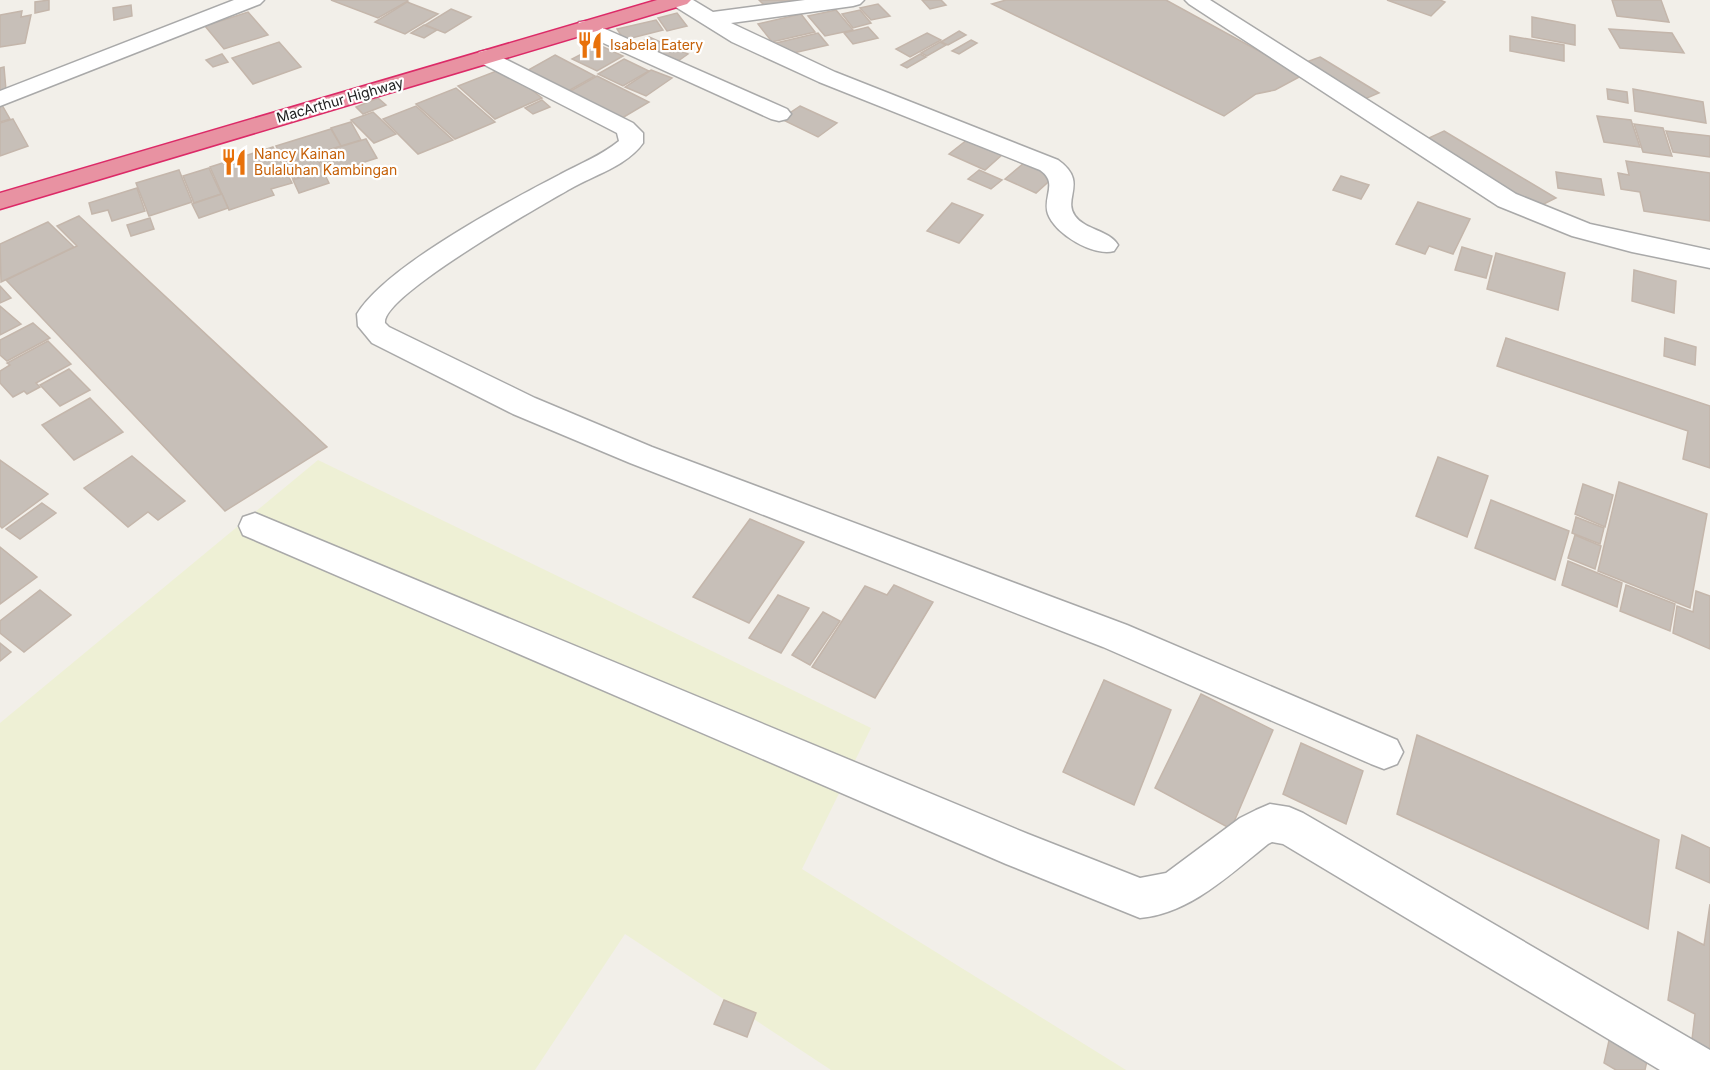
<svg xmlns="http://www.w3.org/2000/svg" width="1710" height="1070" font-family="Inter,sans-serif">
  <style>
    .farmland { fill: #eef0d5 }
    .building { fill: #c7bfb8; stroke: #c4b6ab; stroke-width: 1.5 }
    .lines { fill: none; stroke-linecap: round; stroke-linejoin: round }
    .minor-casing { stroke: #a9a9a9; stroke-width: 3 }
    .highway-casing { stroke: #dc2a67; stroke-width: 3 }
    .minor { fill: #fff; fill-rule: evenodd }
    .highway { fill: #e892a2; fill-rule: evenodd }
    .labels { text-anchor: middle; stroke-width: 4.5; stroke-linejoin: round; paint-order: stroke }
    .far-food-label { font-size: 14px; fill: #c56008; stroke: #fff; text-anchor: start }
    .far-street-label { font-size: 14px; fill: #222; stroke: #fff }
  </style>
  <rect width="100%" height="100%" fill="#f2efe9"/>
  <polygon class="farmland" points="318,460 871,728 802,869 1126,1070 831,1070 625,934 535,1070 0,1070 0,723"/>
  <g class="building">
    <polygon points="49,0 49,10 35,13 35,2"/>
    <polygon points="331,0 406,0 408,1 378,18"/>
    <polygon points="759,0 799,0 768,9"/>
    <polygon points="922,0 941,0 946,5 930,9"/>
    <polygon points="1006,0 1166,0 1303,75 1275,90 1256,94 1224,116 992,4"/>
    <polygon points="1387,0 1440,0 1445,2 1431,16"/>
    <polygon points="1612,0 1661,0 1669,22 1617,16"/>
    <polygon points="407,2 438,14 405,34 375,22"/>
    <polygon points="878,4 890,16 871,20 860,8"/>
    <polygon points="131,5 132,16 114,20 113,8"/>
    <polygon points="451,9 471,17 445,33 425,25"/>
    <polygon points="836,10 853,30 825,36 808,16"/>
    <polygon points="860,10 871,23 853,28 842,14"/>
    <polygon points="22,11 21,17 31,15 25,43 0,47 0,15"/>
    <polygon points="248,12 268,35 224,49 205,26"/>
    <polygon points="677,13 687,26 667,31 658,18"/>
    <polygon points="801,14 815,32 772,42 758,24"/>
    <polygon points="1532,17 1575,25 1575,45 1532,37"/>
    <polygon points="656,20 663,30 624,40 617,29"/>
    <polygon points="424,25 437,30 424,38 411,33"/>
    <polygon points="868,27 878,38 853,44 844,33"/>
    <polygon points="1609,29 1672,33 1684,53 1620,48"/>
    <polygon points="959,31 966,35 948,45 941,42"/>
    <polygon points="818,33 828,45 785,55 776,43"/>
    <polygon points="927,33 941,40 910,57 896,49"/>
    <polygon points="1510,36 1564,45 1564,61 1510,51"/>
    <polygon points="649,37 688,54 674,64 634,47"/>
    <polygon points="971,40 977,43 959,54 952,51"/>
    <polygon points="279,42 301,67 253,84 232,58"/>
    <polygon points="940,42 946,45 927,56 921,53"/>
    <polygon points="599,45 623,56 597,71 572,59"/>
    <polygon points="222,54 228,62 213,67 206,60"/>
    <polygon points="920,54 926,57 907,68 901,65"/>
    <polygon points="555,55 595,76 563,94 523,73"/>
    <polygon points="1320,57 1379,93 1360,101 1301,64"/>
    <polygon points="624,59 649,71 623,86 598,74"/>
    <polygon points="4,67 6,90 0,91 0,68"/>
    <polygon points="504,68 542,98 495,119 458,86"/>
    <polygon points="651,70 672,78 646,96 625,87"/>
    <polygon points="597,76 649,102 619,120 567,93"/>
    <polygon points="456,88 495,122 455,139 416,104"/>
    <polygon points="1607,89 1627,92 1628,103 1608,99"/>
    <polygon points="1633,89 1703,102 1706,123 1635,111"/>
    <polygon points="378,98 386,105 363,114 356,107"/>
    <polygon points="542,100 550,107 533,114 525,108"/>
    <polygon points="2,105 10,119 0,122 0,106"/>
    <polygon points="416,106 453,140 418,154 383,119"/>
    <polygon points="800,106 837,123 818,137 781,119"/>
    <polygon points="373,112 396,134 374,143 351,120"/>
    <polygon points="1597,116 1631,120 1640,147 1604,142"/>
    <polygon points="13,119 28,146 0,156 0,123"/>
    <polygon points="351,122 361,140 341,146 331,128"/>
    <polygon points="1634,124 1663,128 1672,156 1643,152"/>
    <polygon points="331,129 341,146 285,163 276,146"/>
    <polygon points="1444,131 1556,198 1532,210 1420,142"/>
    <polygon points="1666,131 1710,136 1710,157 1673,152"/>
    <polygon points="366,139 377,158 327,174 316,154"/>
    <polygon points="968,139 1003,154 985,170 949,154"/>
    <polygon points="273,147 292,183 271,189 274,195 229,210 210,167"/>
    <polygon points="315,154 323,170 293,179 285,164"/>
    <polygon points="1626,161 1710,173 1710,221 1644,211 1640,192 1621,189 1618,173 1629,175"/>
    <polygon points="1025,162 1056,175 1036,193 1005,179"/>
    <polygon points="209,168 221,194 194,203 183,176"/>
    <polygon points="179,170 192,202 149,216 136,183"/>
    <polygon points="979,170 1002,180 991,189 968,179"/>
    <polygon points="323,171 329,183 299,193 293,180"/>
    <polygon points="1556,172 1601,179 1604,195 1558,188"/>
    <polygon points="1341,176 1369,185 1361,199 1333,190"/>
    <polygon points="137,188 145,211 112,221 108,210 92,214 89,203"/>
    <polygon points="222,194 228,208 199,218 192,204"/>
    <polygon points="1418,202 1470,219 1453,254 1429,246 1425,254 1396,244"/>
    <polygon points="952,203 983,215 959,243 927,231"/>
    <polygon points="79,216 327,447 225,511 6,280 77,246 57,226"/>
    <polygon points="150,218 154,229 131,236 127,225"/>
    <polygon points="48,222 74,247 1,282 0,244"/>
    <polygon points="1462,247 1492,256 1486,278 1455,270"/>
    <polygon points="1496,253 1565,273 1558,310 1487,289"/>
    <polygon points="1634,270 1676,281 1674,313 1632,301"/>
    <polygon points="0,286 11,298 0,303"/>
    <polygon points="0,306 21,324 0,335"/>
    <polygon points="33,323 50,338 7,361 0,355 0,340"/>
    <polygon points="1506,338 1710,406 1710,468 1683,459 1688,431 1497,366"/>
    <polygon points="1665,338 1696,347 1695,365 1664,356"/>
    <polygon points="48,341 71,364 36,383 40,387 27,394 24,391 13,397 0,383 0,371 10,365 7,363"/>
    <polygon points="69,369 90,390 60,406 40,385"/>
    <polygon points="90,398 123,432 74,460 42,425"/>
    <polygon points="132,456 185,501 158,520 148,512 128,527 84,488"/>
    <polygon points="1438,457 1488,476 1467,537 1416,516"/>
    <polygon points="0,460 48,494 2,528 0,526"/>
    <polygon points="1619,482 1707,514 1690,608 1598,571"/>
    <polygon points="1583,484 1613,495 1605,527 1575,514"/>
    <polygon points="1491,500 1569,531 1555,580 1475,548"/>
    <polygon points="42,503 56,513 20,539 6,529"/>
    <polygon points="1576,517 1604,528 1600,544 1572,533"/>
    <polygon points="750,519 804,542 749,623 693,597"/>
    <polygon points="1575,535 1601,546 1595,569 1568,558"/>
    <polygon points="0,547 37,577 0,604"/>
    <polygon points="1568,561 1622,583 1617,607 1562,585"/>
    <polygon points="894,585 933,602 875,698 812,667 865,586 887,595"/>
    <polygon points="1626,585 1675,604 1670,631 1620,611"/>
    <polygon points="40,590 71,615 24,652 0,633 0,621"/>
    <polygon points="1696,591 1710,596 1710,649 1673,633 1677,606 1693,612"/>
    <polygon points="778,595 809,608 781,653 749,638"/>
    <polygon points="823,612 840,621 810,665 792,655"/>
    <polygon points="0,643 11,652 0,661"/>
    <polygon points="1104,680 1171,710 1134,805 1063,772"/>
    <polygon points="1201,694 1273,730 1231,829 1155,788"/>
    <polygon points="1417,735 1659,840 1648,929 1397,814"/>
    <polygon points="1301,743 1363,771 1346,824 1283,794"/>
    <polygon points="1682,835 1710,848 1710,883 1676,868"/>
    <polygon points="1710,904 1710,1058 1691,1048 1695,1014 1668,1000 1678,932 1704,945"/>
    <polygon points="724,1000 756,1013 747,1037 714,1024"/>
    <polygon points="1610,1036 1648,1056 1645,1070 1616,1070 1604,1063"/>
  </g>
  <g class="lines">
    <defs>
      <g id="minor">
        <polygon points="234,0 264,0 260,4 0,106 0,91"/>
        <path d="M 667,0 L 693,0 L 713,12 L 805,0 L 864,0 L 860,4 L 853,6 L 731,23 L 835,72 L 1058,160 C 1089,182 1062,198 1075,216 C 1085,230 1109,230 1118,245 L 1114,251 C 1094,257 1055,234 1048,214 C 1042,197 1059,183 1040,170 L 819,82 L 732,42 L 671,4 Z"/>
        <polygon points="1185,0 1210,0 1516,194 1590,224 1710,250 1710,268 1632,252 1572,236 1498,206 1189,4"/>
        <polygon points="587,21 787,109 791,114 787,119 779,121 771,119 579,32 576,27 579,22"/>
        <path d="M 487,50 L 633,123 L 643,133 L 643,143 C 627,166 594,175 570,189 C 542,205 381,296 385,323 L 389,327 L 535,398 L 652,447 L 1127,625 L 1397,740 L 1403,752 L 1397,764 L 1384,769 L 1371,764 L 1103,647 L 630,463 L 513,414 L 372,343 L 358,326 L 357,314 C 386,266 507,202 559,175 C 579,164 601,156 619,141 L 617,133 L 479,62 L 476,57 L 479,52 Z"/>
        <path d="M 255,513 L 1028,834 L 1140,878 L 1166,873 L 1240,818 L 1256,810 L 1270,804 L 1289,807 L 1303,813 L 1710,1050 L 1710,1070 L 1660,1070 L 1283,844 L 1272,842 L 1268,844 C 1229,875 1191,913 1140,918 L 1006,864 L 243,535 L 239,526 L 243,517 Z"/>
      </g>
      <polygon id="highway" points="657,0 691,0 687,4 0,209 0,193"/>
    </defs>
    <use href="#minor" class="minor-casing"/>
    <use href="#highway" class="highway-casing"/>
    <use href="#minor" class="minor"/>
    <use href="#highway" class="highway"/>
  </g>
  <defs>
    <symbol id="restaurant-bare" viewBox="-9 -9 18 18"><path d="M-5-6h1v4h1v-4h1v4h1v-4h1v5L-1.5 .5V6h-2V.5L-5-1ZM5-6V6H3V1.5H1.5Q1.5-4 5-6Z" fill="#e8710a" stroke="#fff" stroke-width="2.5" paint-order="stroke"/></symbol>
  </defs>
  <g fill-rule="evenodd">
    <use href="#restaurant-bare" x="571" y="26" width="38" height="38"/>
    <use href="#restaurant-bare" x="215" y="143" width="38" height="38"/>
  </g>
  <g class="labels">
    <g class="far-food-label">
      <text x="610" y="50">Isabela Eatery</text>
      <text x="254" y="159">Nancy Kainan<tspan x="254" dy="16">Bulaluhan Kambingan</tspan></text>
    </g>
    <g class="far-street-label">
      <text transform="translate(340 100) rotate(-16)" y="5">MacArthur Highway</text>
    </g>
  </g>
</svg>
